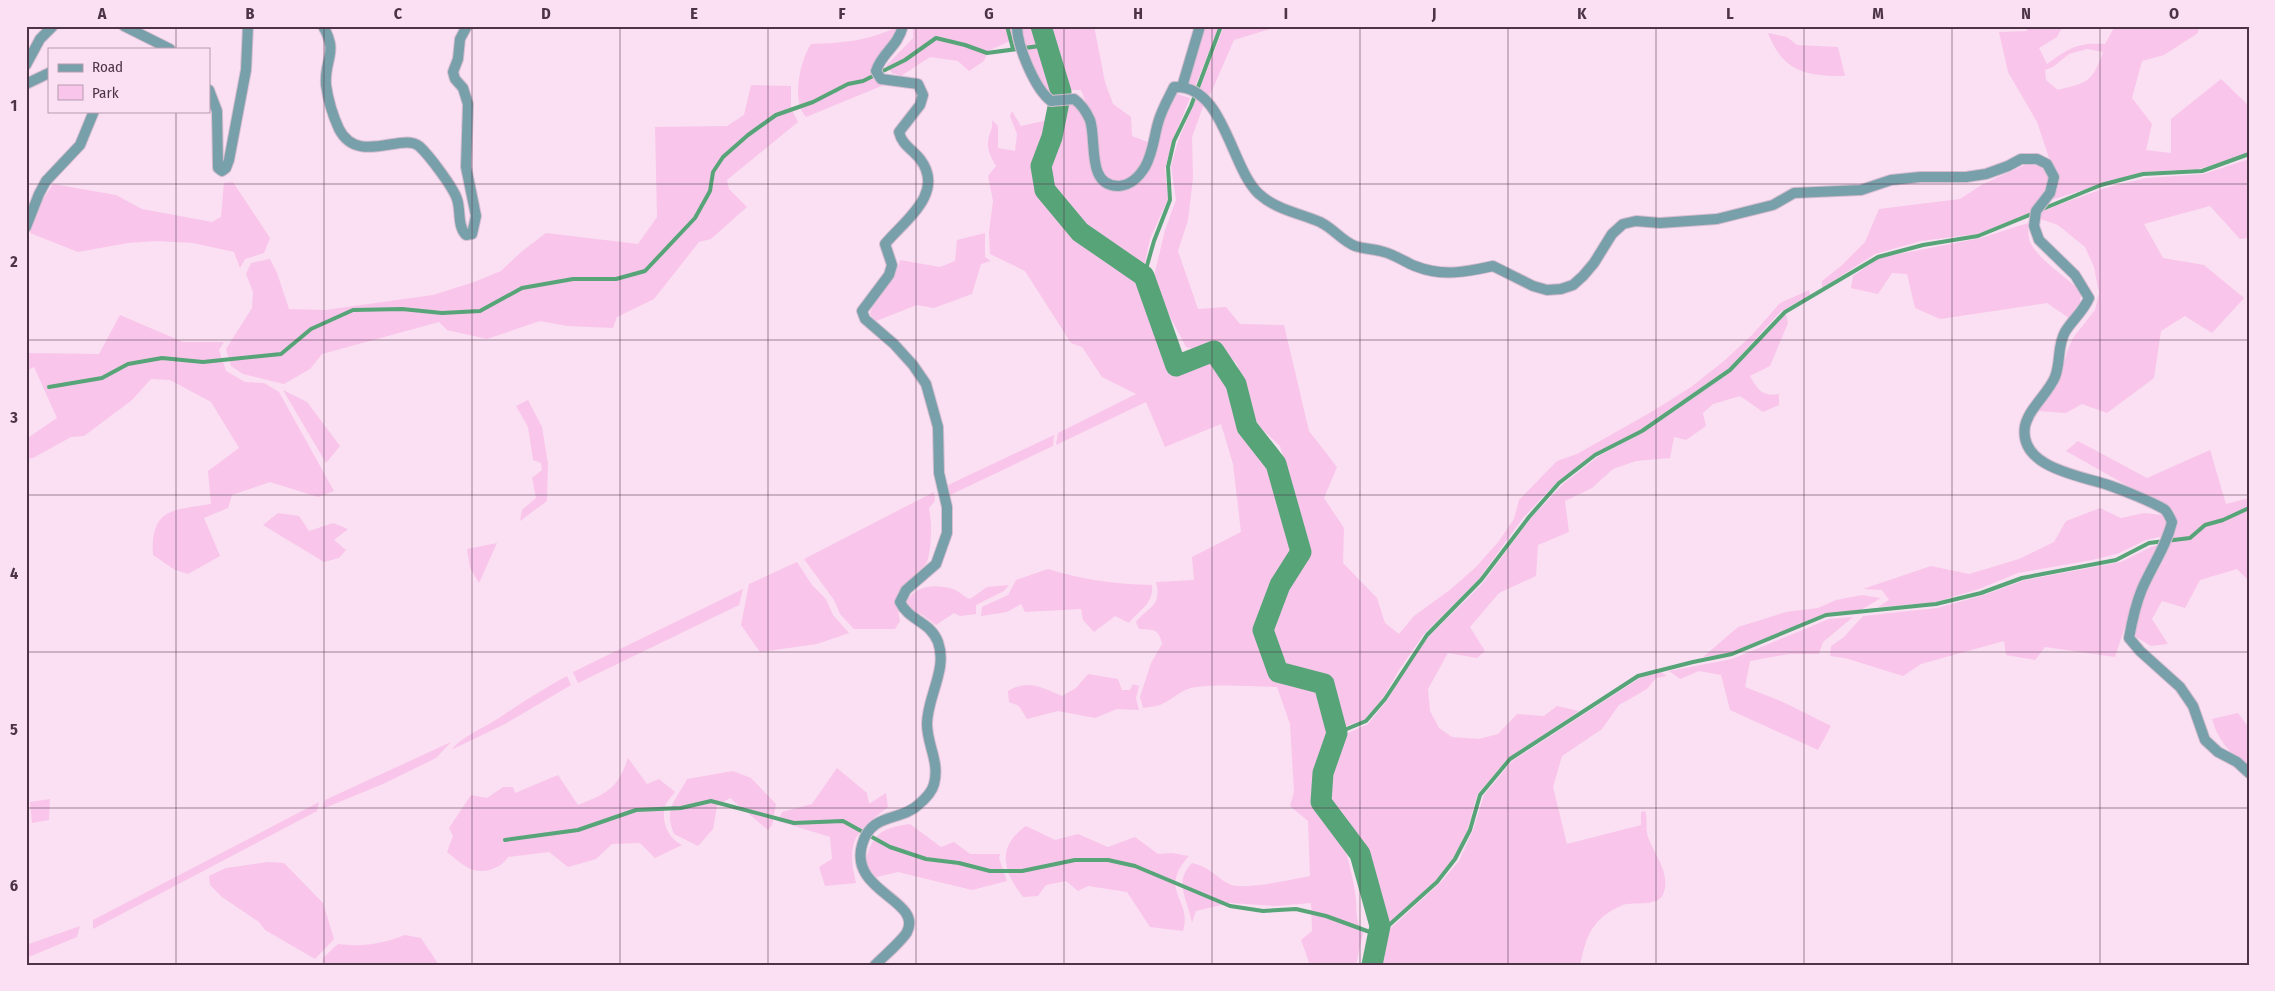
<svg xmlns="http://www.w3.org/2000/svg" width="2275" height="991" font-family="'Fira Sans Condensed',sans-serif">
<rect width="100%" height="100%" fill="#fae0f2"/>
<g fill="#f9c5ea" fill-rule="evenodd">
<polygon points="913,26 1012,26 1012,40 988,51 984,61 969,71 958,61 930,57 901,76 892,73 886,66 913,38"/>
<path d="M1020,26H1038L1057,88L1054,93C1050,92 1046,90 1043,87C1033,76 1020,41 1020,26Z"/>
<path d="M1045,26H1094L1105,82L1113,104L1131,117L1132,136L1150,143C1142,166 1141,175 1117,184L1101,175L1089,110L1081,90H1065Z"/>
<polygon points="1206,26 1219,26 1195,87 1187,83"/>
<polygon points="1224,26 1271,26 1270,29 1234,40 1210,95 1200,88"/>
<path d="M2027,26H2063L2057,37L2039,48L2047,64C2069,48 2077,42 2105,44L2115,26H2199L2198,33L2164,55L2142,61L2132,98L2152,124L2146,150L2171,153V119L2221,79L2249,106V153L2199,169L2141,172L2051,200L2057,187L2058,175L2050,161L2037,122L2008,72L1999,32L2027,31ZM2087,49L2103,52C2092,83 2088,82 2058,90L2046,80L2045,70L2053,67L2069,54Z"/>
<path d="M897,27L896,36L871,68C872,78 875,82 884,85L806,117C791,101 800,61 811,44C843,43 867,41 897,27Z"/>
<path d="M1768,33L1787,37L1797,45L1838,47L1845,76C1806,76 1783,72 1768,33Z"/>
<polygon points="751,85 791,86 791,108 798,122 727,180 729,189 747,207 711,239 699,242 654,299 617,317 613,328 567,326 540,321 487,339 447,330 439,322 322,354 310,369 284,384 243,374 231,366 226,349 252,308 253,292 246,274 251,263 270,259 277,273 289,309 325,310 433,295 474,282 501,271 521,252 546,233 638,244 657,217 655,127 727,126 744,115"/>
<path d="M1177,94L1190,98L1172,142L1165,169L1168,199L1150,239L1143,272C1113,251 1041,208 1044,166C1045,157 1052,147 1055,137C1058,126 1060,115 1063,104H1075C1078,107 1082,110 1083,113C1093,130 1085,183 1107,188C1114,190 1124,187 1131,187Z"/>
<polygon points="1196,99 1204,104 1192,137 1193,178 1188,220 1178,251 1198,309 1226,307 1240,324 1284,325 1309,431 1337,467 1324,498 1344,528 1343,563 1377,598 1385,623 1399,634 1414,616 1451,589 1476,567 1499,541 1514,519 1519,500 1557,461 1577,454 1653,411 1691,387 1724,361 1752,335 1780,303 1809,290 1810,295 1780,312 1729,368 1640,430 1593,456 1557,482 1523,518 1478,580 1424,634 1399,670 1383,698 1364,720 1340,728 1329,681 1289,667 1274,642 1270,628 1301,565 1306,550 1302,523 1280,446 1263,430 1252,416 1237,364 1226,353 1214,346 1195,349 1186,347 1155,288 1155,272 1165,230 1176,200 1171,166 1178,141"/>
<path d="M1056,105L1037,166L1042,191L1077,234L1142,278L1175,375L1210,358L1215,369L1233,387L1243,432L1272,468L1287,518L1292,550L1271,588L1260,614L1257,640L1267,666L1277,677L1315,692C1319,702 1331,726 1330,736C1327,753 1312,768 1313,787C1314,815 1335,823 1343,843C1349,860 1354,882 1356,900C1357,914 1355,920 1363,933L1356,965H1310L1301,940L1312,931L1311,903L1276,906L1230,903L1196,911L1192,923C1188,900 1173,882 1192,863C1212,868 1214,876 1229,884C1242,891 1294,879 1310,876L1308,821L1290,806L1294,792L1290,724L1277,687C1250,686 1222,684 1196,687C1183,688 1173,699 1162,704C1156,707 1148,707 1143,708L1140,697L1151,663L1162,644C1159,628 1153,630 1139,629L1136,622C1149,606 1162,607 1156,582L1194,580L1192,557L1241,532L1233,464L1221,424L1165,447L1146,402L1056,445L1058,433L1136,394L1102,377L1082,347L1071,343L1025,271L990,254L989,232L993,201L988,176L996,166C990,156 986,148 989,136C991,130 993,127 992,120L998,126V148L1015,151L1017,134L1010,116L1012,111L1021,126L1044,121L1051,106Z"/>
<polygon points="2249,159 2249,238 2240,239 2210,206 2144,224 2163,258 2204,265 2244,298 2212,333 2185,316 2161,331 2154,378 2107,413 2082,404 2066,413 2038,411 2058,385 2067,352 2073,338 2095,310 2099,293 2094,267 2085,247 2058,225 2040,219 2042,211 2105,188 2146,178 2204,174"/>
<polygon points="2027,164 2039,165 2046,172 2050,181 2047,193 2031,213 1977,234 1921,241 1875,254 1822,288 1822,281 1841,266 1865,242 1879,209 1960,199 1983,184"/>
<polygon points="233,182 270,238 264,253 245,259 240,268 234,252 193,243 156,241 128,243 78,252 30,233 40,204 53,184 116,195 142,209 212,222 221,217 224,183"/>
<path d="M2028,223C2028,228 2028,234 2029,239C2035,258 2067,277 2081,292L2080,303L2069,318L2047,303L1940,319L1915,308L1907,274L1892,273L1878,294L1851,288L1853,276L1879,258L1981,238Z"/>
<path d="M985,233V257L991,261L981,264L972,294L934,308L917,305L876,321L870,314C875,293 894,285 900,260L940,267L955,261L957,240Z"/>
<path d="M1786,314L1788,323L1770,366L1750,376C1757,389 1762,397 1779,394V405L1763,412L1740,396L1713,404L1703,413L1706,426L1686,440L1674,437L1670,458L1636,461L1613,469L1592,488L1565,501L1569,532L1538,545L1536,576L1499,593L1470,627L1485,651L1477,658L1448,653L1428,689L1430,711L1439,728L1452,737L1479,739L1498,734L1517,714L1544,716L1557,706L1579,711L1507,759L1477,795L1467,831L1453,859L1435,881L1380,931L1382,923L1362,853L1327,800L1326,780L1342,736L1368,724L1388,699L1405,669L1429,636L1482,584L1531,518L1563,484L1599,456L1644,432L1732,371Z"/>
<path d="M120,315L183,342H224L219,350L226,371L245,382L264,383L279,392L334,491L318,497L270,482L232,495L228,508L204,518L220,556L188,574L175,570L153,555C150,507 175,510 211,504L208,471L239,448L211,402L170,380L151,379L132,400L84,436L71,437L33,458L26,459V439L57,418L34,367L26,371V353L99,354Z"/>
<polygon points="283,390 307,402 340,446 326,463"/>
<polygon points="528,400 542,427 548,464 547,501 520,521 522,510 536,498 532,478 542,470 541,463 533,460 528,427 516,406"/>
<polygon points="1054,435 1053,446 950,495 948,485"/>
<path d="M2078,441L2147,478L2210,450L2226,504L2249,498V581L2237,569L2200,580L2185,608L2162,601L2152,619L2168,644L2151,646L2136,637C2136,629 2136,620 2138,613C2148,578 2180,549 2174,511L2161,501L2128,486L2066,451Z"/>
<path d="M934,492L935,501L929,508C932,523 932,547 927,562C925,566 920,570 916,573C902,588 895,601 900,621L895,629H854L840,614L834,600L804,559Z"/>
<polygon points="2100,508 2121,518 2144,513 2162,515 2166,522 2164,536 2146,540 2117,554 2092,560 2018,573 1979,589 1932,603 1878,607 1889,600 1882,590 1863,589 1931,566 1969,574 2019,559 2054,542 2066,521"/>
<polygon points="278,513 299,516 309,531 333,523 348,529 334,540 346,550 339,558 324,562 263,525"/>
<polygon points="497,543 479,583 470,568 467,549"/>
<polygon points="2162,544 2138,587 2115,657 2045,647 2035,660 2006,655 2004,641 1921,664 1903,676 1845,658 1830,656 1831,646 1844,637 1863,616 1937,608 1984,595 2025,580 2121,562 2151,547"/>
<polygon points="797,562 812,585 826,599 833,615 849,633 817,644 760,652 741,625 749,584"/>
<path d="M1048,569C1083,580 1115,584 1152,585C1154,604 1139,610 1129,623L1115,616L1094,632L1083,620L1081,609L1025,612L1021,604L1007,612L981,616L982,607L1008,595L1016,580Z"/>
<path d="M1009,585L1004,591L976,605V614L960,616L954,613L936,625L923,615L910,610L907,601C916,585 936,584 953,589C959,591 964,597 970,599L987,587Z"/>
<polygon points="743,589 739,605 578,683 573,672"/>
<polygon points="1862,595 1881,598 1861,610 1824,614 1730,654 1703,657 1738,627 1786,612 1818,608 1836,600"/>
<polygon points="1853,617 1823,642 1819,654 1789,654 1750,661 1745,687 1783,702 1831,726 1818,750 1730,710 1721,675 1699,671 1680,679 1669,671 1732,659 1829,619"/>
<path d="M1661,672L1667,676L1656,678L1647,689L1619,705L1602,729L1562,756L1553,787L1567,844L1641,825V812L1645,811C1648,819 1645,828 1648,837C1654,854 1670,872 1664,892C1660,908 1634,901 1623,905C1613,909 1601,916 1595,925C1586,936 1583,952 1580,965H1377L1382,936L1441,882L1459,861L1473,830L1484,795L1512,761L1640,678Z"/>
<path d="M1088,674L1118,679L1122,690H1130L1133,684L1139,686L1136,698L1139,710L1117,709L1095,718L1058,711L1027,719L1019,706L1009,702L1008,691C1029,679 1041,687 1062,696L1076,688Z"/>
<path d="M567,676L571,685L505,724L451,750C464,735 482,729 499,718C521,703 543,689 567,676Z"/>
<path d="M2238,713L2249,728V769C2231,754 2218,741 2212,719Z"/>
<polygon points="451,742 436,758 383,784 322,809 325,800"/>
<path d="M628,758L647,784L659,779L675,792C672,796 667,801 665,806C661,822 668,838 682,845L655,858L640,843L612,844L596,859L568,867L549,852L508,857C503,864 500,866 492,869C473,876 462,864 447,852L453,836L449,828L471,795L487,798L503,787H513L515,793L558,775L578,805C607,793 617,790 628,758Z"/>
<path d="M837,768L867,793L869,804L886,793L888,807C855,832 846,840 856,883L825,886L819,867L832,859L830,837L778,821L782,812L812,804Z"/>
<path d="M733,771L751,778L776,804L772,825L768,830L730,798L717,806L713,829L698,846L674,834C663,808 676,801 687,779Z"/>
<polygon points="50,799 49,820 32,823 30,802"/>
<polygon points="319,802 317,811 93,929 93,920"/>
<path d="M910,824L941,847L954,842L970,854H1000L999,858L1007,881L972,890L898,872L873,878L865,865C871,834 881,828 910,824Z"/>
<path d="M1026,826L1055,840L1078,834L1108,847L1135,837L1158,854L1172,853L1189,856C1157,891 1193,900 1183,931L1150,927L1127,892L1088,886L1078,891L1066,881L1046,885L1038,896L1023,897C1003,871 996,847 1026,826Z"/>
<polygon points="268,862 284,863 323,903 334,939 315,959 265,930 259,922 222,897 210,885 209,876 226,868"/>
<polygon points="80,926 77,937 26,958 26,945"/>
<path d="M405,935L421,938L439,965H322L323,958L338,944C363,947 382,944 405,935Z"/>
</g>
<g fill="none" stroke-linecap="round" stroke-linejoin="round">
<g stroke="#56a478" stroke-width="4">
<polyline points="1007,26 1013,49"/>
<polyline points="2040,210 2101,185 2143,174 2202,171 2249,154"/>
<polyline points="1144,276 1154,241 1170,200 1168,167 1174,141 1191,106 1221,26"/>
<polyline points="49,387 102,378 128,364 162,358 203,362 281,354 311,329 353,310 402,309 442,313 480,311 522,288 573,279 616,279 645,271 695,218 710,191 713,172 723,157 748,135 776,115 813,102 848,84 863,81 905,60 936,38 965,45 987,53 1047,45"/>
<polyline points="1337,733 1366,721 1385,699 1427,635 1481,580 1529,517 1559,483 1595,455 1642,431 1730,370 1785,312 1878,257 1923,245 1978,236 2034,213"/>
<polyline points="505,840 578,830 636,810 681,808 711,801 794,823 843,821 890,847 926,859 959,863 990,871 1022,871 1075,860 1108,860 1135,866 1230,906 1263,911 1296,909 1326,916 1378,935 1437,882 1455,859 1470,830 1480,795 1510,759 1638,676 1693,662 1732,654 1826,615 1936,604 1981,593 2022,578 2116,560 2149,543 2190,538 2205,525 2223,520 2249,508"/>
</g>
<polyline stroke="#56a478" stroke-width="21" points="1041,26 1061,92 1052,137 1041,166 1045,190 1080,232 1144,276 1176,366 1214,351 1236,384 1247,427 1276,464 1301,552 1280,585 1263,630 1278,672 1324,684 1337,733 1323,773 1321,802 1360,854 1380,926 1372,965"/>
<g stroke="#d7bdd0" stroke-width="12">
<g id="minor">
<polyline points="124,26 170,49"/>
<path d="M323,26C339,54 324,58 326,85C328,99 333,116 339,129C358,166 402,132 419,146C429,155 453,187 457,199C461,210 457,226 466,235L472,234L476,216L466,167L468,104L463,88L455,79L453,72L458,59L460,39L467,26"/>
<path d="M1017,26C1017,46 1035,89 1051,101L1074,99C1081,104 1086,111 1090,120C1097,140 1086,187 1119,186C1131,185 1139,177 1145,167C1153,153 1154,137 1158,123C1161,111 1168,99 1174,87C1224,84 1230,167 1259,194C1277,210 1299,213 1320,222C1333,228 1342,241 1355,246C1364,249 1375,249 1384,252C1395,255 1405,262 1415,266C1442,277 1466,272 1493,266L1533,286L1547,290L1561,289L1573,285L1583,276L1594,263L1612,234L1623,224L1636,221L1660,223L1717,219L1773,205L1794,193L1861,190L1891,180L1920,177H1966L1986,174L2008,166L2021,159H2037L2047,164L2054,177L2050,193L2036,211L2034,226L2039,240L2075,275L2089,298C2083,312 2072,320 2065,332C2057,346 2061,362 2055,377C2048,394 2029,408 2025,426C2018,469 2084,476 2111,486C2125,491 2152,502 2164,509C2168,512 2170,518 2172,522C2166,547 2152,566 2142,589C2135,606 2132,621 2129,638L2140,651L2180,687L2193,706L2205,740L2218,752L2237,762L2249,773"/>
<polyline points="26,65 40,39 53,26"/>
<polyline points="26,84 49,73"/>
<polyline points="1182,87 1200,26"/>
<polyline points="209,90 217,111 218,168 222,171 226,168 229,160 246,70 248,26"/>
<polyline points="26,227 39,194 46,181 80,145 94,111"/>
<path d="M875,965C883,957 902,941 907,932C923,900 849,892 862,845C871,812 900,822 918,805C924,800 932,792 934,784C940,762 927,745 927,724C927,697 948,669 938,642C930,621 909,621 900,602L906,590L936,564L947,533V507L939,473L938,427L926,384L913,365L894,344L865,319L862,311L889,275L892,265L885,244C904,221 946,193 920,159C912,149 902,145 899,132L920,105L923,95L918,84L881,79L876,71C882,52 897,48 903,26"/>
</g>
</g>
<use href="#minor" stroke="#78a0ab" stroke-width="10"/>
</g>
<path fill="none" stroke="#4d3346" stroke-width="1" stroke-opacity="0.55" d="M176,26V49M324,26V965M472,26V965M620,26V965M768,26V965M916,26V965M1064,26V965M1212,26V965M1360,26V965M1508,26V965M1656,26V965M1804,26V965M1952,26V965M2100,26V965M176,111V965M26,184H2249M26,340H2249M26,495H2249M26,652H2249M26,808H2249"/>
<rect width="2275" height="991" fill="none" stroke="#fae0f2" stroke-width="55"/>
<rect x="48" y="48" width="162" height="65" fill="#fae0f2" stroke="#b59bad"/>
<rect x="58" y="64" width="25" height="8" fill="#78a0ab" stroke="#b59bad"/>
<text x="92" y="72" font-size="15" fill="#4d3346">Road</text>
<rect x="58" y="85" width="25" height="15" fill="#f9c5ea" stroke="#b59bad"/>
<text x="92" y="98" font-size="15" fill="#4d3346">Park</text>
<rect x="28" y="28" width="2220" height="936" fill="none" stroke="#4d3346" stroke-width="2"/>
<g font-size="16" text-anchor="middle" font-weight="bold" fill="#4d3346">
<text x="102" y="19">A</text>
<text x="250" y="19">B</text>
<text x="398" y="19">C</text>
<text x="546" y="19">D</text>
<text x="694" y="19">E</text>
<text x="842" y="19">F</text>
<text x="989" y="19">G</text>
<text x="1138" y="19">H</text>
<text x="1286" y="19">I</text>
<text x="1434" y="19">J</text>
<text x="1582" y="19">K</text>
<text x="1730" y="19">L</text>
<text x="1878" y="19">M</text>
<text x="2026" y="19">N</text>
<text x="2174" y="19">O</text>
<text x="14" y="111">1</text>
<text x="14" y="267">2</text>
<text x="14" y="423">3</text>
<text x="14" y="579">4</text>
<text x="14" y="735">5</text>
<text x="14" y="891">6</text>
</g>
</svg>
